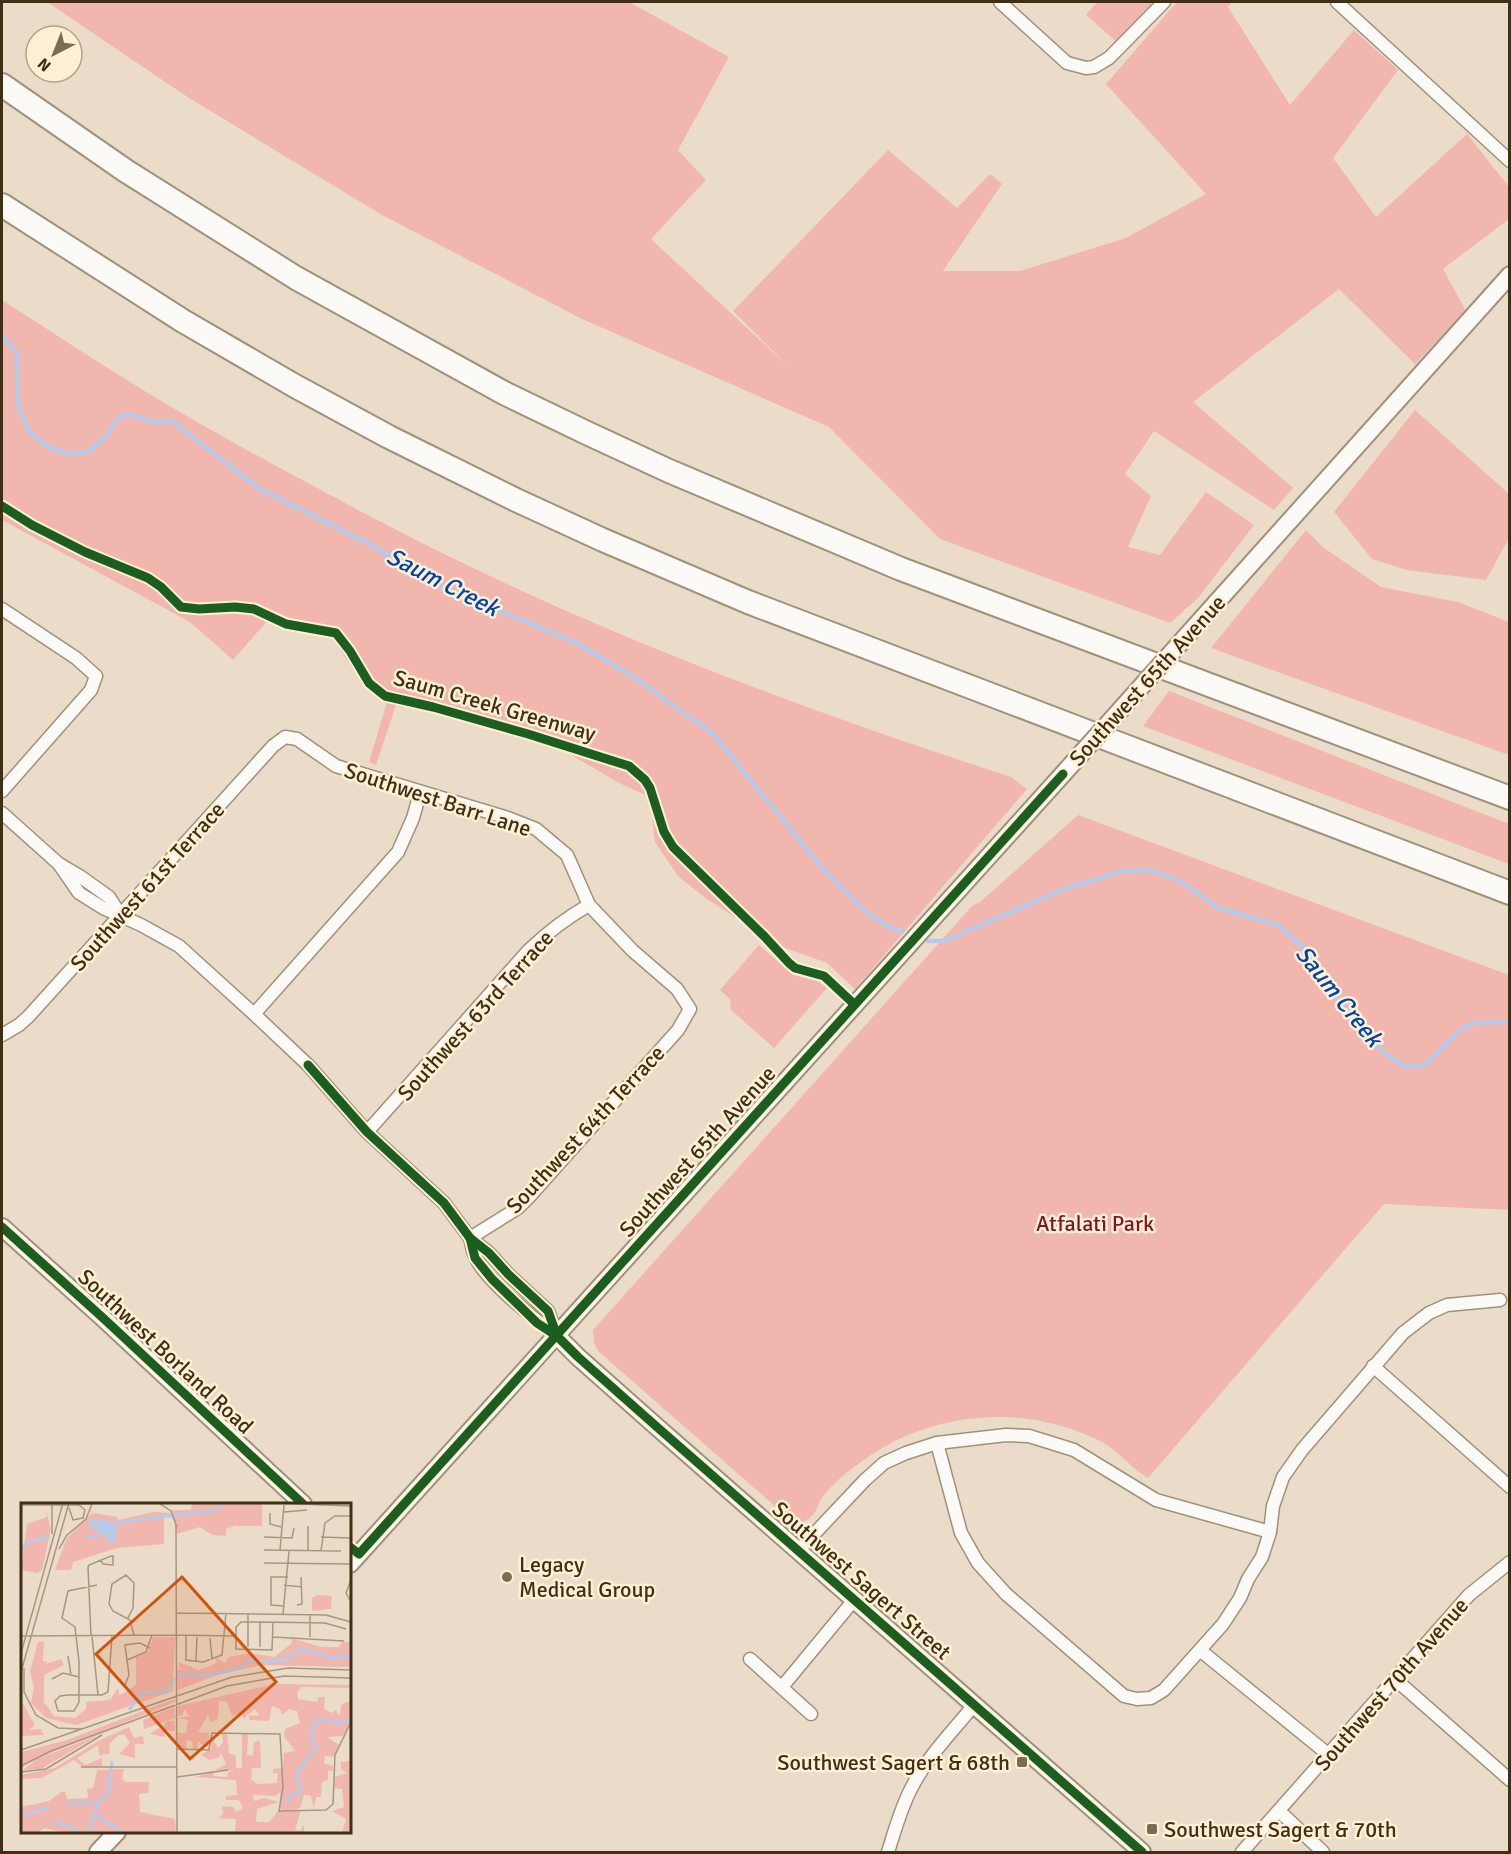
<svg xmlns="http://www.w3.org/2000/svg" width="1511" height="1854" font-family="Signika,sans-serif">
<rect width="100%" height="100%" fill="#eadcc8"/>
<g fill="#f1b7ae">
<polygon points="47,2 629,2 729,57 678,150 706,180 651,239 789,367 733,311 888,150 957,208 990,174 1002,184 943,271 1020,271 1126,238 1206,194 1106,84 1177,2 1232,2 1228,7 1290,105 1354,30 1398,70 1333,158 1376,217 1467,134 1509,187 1509,219 1443,269 1466,311 1415,364 1339,289 1193,402 1293,488 1274,510 1154,431 1125,474 1151,496 1128,547 1160,555 1206,492 1254,525 1198,598 1170,623 940,539 829,427 582,319 382,215 189,98"/>
<polygon points="1097,2 1153,2 1117,42 1086,15"/>
<path d="M2,300C57,335 112,372 168,405C231,442 296,477 360,511C567,621 788,705 1011,777L1027,789L855,989L827,963L763,940L738,919L704,897L678,876L655,842L650,797L619,783L568,753L436,713L396,705L376,765L369,762L387,702C362,685 349,663 332,637L280,627L268,620L233,660L190,622L2,520Z"/>
<polygon points="1415,410 1509,494 1509,538 1486,580 1407,570 1372,559 1334,512"/>
<polygon points="1306,530 1324,548 1381,587 1458,602 1509,622 1509,755 1211,648"/>
<polygon points="1169,691 1509,824 1509,864 1143,726"/>
<path d="M1078,815L1509,975V1210L1384,1204L1148,1478C1128,1466 1120,1451 1098,1440C1025,1404 935,1411 868,1457C852,1468 835,1481 823,1496C817,1505 817,1515 805,1521C800,1524 798,1523 792,1521L598,1351L594,1343L593,1330L972,906L980,902Z"/>
<polygon points="759,945 793,975 817,981 827,988 774,1048 731,1010 730,999 720,990"/>
</g>
<g fill="none" stroke-linecap="round" stroke-linejoin="round">
<g stroke="#b8caea" stroke-width="4.5">
<polyline points="2,336 17,353 18,407 30,432 47,447 70,454 88,452 105,437 119,417 129,414 156,423 172,421 258,488 371,545 437,585 577,643 641,682 713,734 825,871 867,913 893,929 902,932"/>
<polyline points="928,941 944,941 1064,889 1119,872 1151,870 1180,881 1218,908 1278,925 1302,946 1354,1021 1384,1053 1404,1066 1424,1066 1459,1031 1473,1023 1510,1022"/>
</g>
<g stroke="#9f917a" stroke-width="15">
<g id="minor">
<polyline points="1000,2 1067,63 1086,68 1094,67 1109,58 1164,2"/>
<polyline points="1337,2 1510,161"/>
<polyline points="2,609 76,658 96,676 91,690 2,791"/>
<polyline points="2,813 59,864 81,877 109,897 121,916"/>
<polyline points="59,864 79,893 103,908 141,925 179,946 254,1014 308,1065 367,1132 444,1203 470,1238 489,1253 508,1274 548,1311 557,1336"/>
<polyline points="254,1014 398,852 413,818 420,793"/>
<polyline points="2,1035 19,1025 28,1017 273,746 285,737 297,739 336,766 508,818 536,829 567,855 589,905 633,951 677,989 690,1009 678,1030 529,1197 518,1208 470,1238"/>
<path d="M367,1132L529,950C548,932 566,918 589,905"/>
<path d="M470,1238C472,1244 472,1251 475,1256C483,1278 537,1322 557,1335"/>
<polyline points="1373,1366 1510,1487"/>
<polyline points="937,1443 961,1533 978,1563 1006,1594 1124,1696 1137,1699 1151,1698 1164,1690 1223,1624 1240,1598 1248,1579 1262,1557 1270,1532 1273,1506 1283,1477 1302,1450 1403,1333 1429,1313 1447,1305 1500,1300"/>
<polyline points="798,1551 865,1480 884,1463 906,1453 937,1443 1006,1435 1029,1436 1074,1450 1156,1500 1270,1532"/>
<polyline points="1201,1651 1329,1755"/>
<polyline points="750,1659 811,1714"/>
<polyline points="1395,1679 1510,1780"/>
<polyline points="782,1687 854,1600"/>
<polyline points="1279,1811 1323,1852"/>
<path d="M888,1852C895,1830 901,1807 912,1787C927,1757 953,1731 974,1705"/>
<polyline points="1242,1852 1469,1595 1510,1562"/>
</g>
</g>
<g stroke="#9f917a" stroke-width="20">
<g id="secondary">
<polyline points="1216,603 1510,275"/>
<polyline points="2,1227 102,1317 303,1504"/>
<polyline points="557,1336 578,1357 657,1427 1142,1852"/>
<polyline points="350,1564 1063,774"/>
<polyline points="98,1852 117,1832"/>
</g>
</g>
<g stroke="#9f917a" stroke-width="26">
<g id="motorway">
<polyline points="2,85 126,171 296,278 506,394 589,434 669,471 901,569 1510,798"/>
<polyline points="2,205 183,321 295,386 389,437 516,500 603,540 748,602 1510,893"/>
</g>
</g>
<use href="#minor" stroke="#fcfaf7" stroke-width="12"/>
<use href="#secondary" stroke="#fcfaf7" stroke-width="16"/>
<use href="#motorway" stroke="#fcfaf7" stroke-width="22"/>
<g stroke="#9f917a" stroke-width="20" stroke-linecap="butt">
<polyline id="secondary-bridge" points="1063,774 1216,603"/>
</g>
<use href="#secondary-bridge" stroke="#fcfaf7" stroke-width="16"/>
<g stroke="#ffefd5" stroke-width="13">
<g id="cycleway">
<polyline points="2,506 32,525 85,552 148,578 161,587 181,607 199,609 235,607 254,609 286,624 336,633 350,651 369,683 385,696 433,707 528,734 629,766 645,780 650,788 664,832 673,847 765,937 789,963 795,968 824,976 854,1004"/>
<polyline points="308,1065 367,1132 444,1203 470,1238 489,1253 508,1274 548,1311 557,1336"/>
<polyline points="2,1227 102,1317 303,1504"/>
<polyline points="470,1238 475,1258 492,1279 537,1323 557,1336 578,1357 657,1427 1142,1852"/>
<polyline points="350,1547 359,1554 1063,774"/>
</g>
</g>
<use href="#cycleway" stroke="#1b5e20" stroke-width="9"/>
</g>
<g fill="#7b6c52" stroke="#ffefd5" stroke-width="2">
<circle cx="507" cy="1577" r="6"/>
<rect x="1016" y="1756" width="12" height="12" rx="3"/>
<rect x="1146" y="1823" width="12" height="12" rx="3"/>
</g>
<g text-anchor="middle" stroke-width="5" stroke-linejoin="round" paint-order="stroke">
<g font-size="22" fill="#3f2f13" stroke="#ffefd5">
<text transform="translate(1147 680) rotate(-48)" y="8">Southwest 65th Avenue</text>
<text transform="translate(495 705) rotate(16)" y="8">Saum Creek Greenway</text>
<text transform="translate(438 799) rotate(18)" y="8">Southwest Barr Lane</text>
<text transform="translate(147 886) rotate(-48)" y="8">Southwest 61st Terrace</text>
<text transform="translate(475 1015) rotate(-48)" y="8">Southwest 63rd Terrace</text>
<text transform="translate(585 1129) rotate(-47)" y="8">Southwest 64th Terrace</text>
<text transform="translate(697 1151) rotate(-48)" y="8">Southwest 65th Avenue</text>
<text transform="translate(166 1351) rotate(43)" y="8">Southwest Borland Road</text>
<text transform="translate(862 1580) rotate(41)" y="8">Southwest Sagert Street</text>
<text transform="translate(1391 1684) rotate(-49)" y="8">Southwest 70th Avenue</text>
</g>
<g font-size="22" fill="#7c1623" stroke="#ffefd5">
<text x="1095" y="1231">Atfalati Park</text>
</g>
<g font-size="22" fill="#3f2f13" stroke="#ffefd5" text-anchor="start">
<text x="519" y="1572">Legacy<tspan x="519" dy="25">Medical Group</tspan></text>
<text x="1010" y="1770" text-anchor="end">Southwest Sagert &amp; 68th</text>
<text x="1164" y="1837">Southwest Sagert &amp; 70th</text>
</g>
<g font-size="24" font-style="italic" fill="#0044a7" stroke="#ffefd5">
<text transform="translate(443 582) rotate(27)" y="8">Saum Creek</text>
<text transform="translate(1339 996) rotate(51)" y="8">Saum Creek</text>
</g>
</g>
<g transform="translate(21 1503)">
<rect width="330" height="330" fill="#eadcc8"/>
<path d="M171,0L241,1V23H213L205,26V33L191,32L179,24L156,31L151,7H170ZM25,7L30,27L21,67L16,70L0,67L6,21L26,14ZM132,9L149,10L151,14H143V41L96,45L52,59L50,67H34L46,35L71,10L96,14L97,17ZM297,92L311,93L310,106L291,108V95ZM132,134H154L152,188L55,222L25,215L10,200L13,184L9,168L17,139L23,138L22,158L27,159L22,162L40,156L43,162L23,172V199L33,213L54,215L65,206V199L88,197L85,192L89,197L97,185L98,192L107,188L106,184L108,187L115,181V154L127,149ZM270,135L300,144H318L321,139H330V164L241,162L196,172L157,187L156,167L163,165H158V159L178,167L196,160L195,155L204,160L208,154L229,150L253,154L271,140ZM254,181L330,182V185L280,184L276,190L277,196L296,199L298,194H304L303,206L311,210L315,207L318,213L321,201L330,198V217L323,233L306,234L318,242L313,254L304,253L303,260L312,263V268H307V277L301,279L300,294H295L293,306L290,293L283,292L279,305L264,309L258,305L263,250L274,248L263,233L264,226L279,220L276,208L268,206L261,212L259,206L251,203L248,218L228,217V213L238,212L234,206L222,216L221,210L211,213L206,199L198,198L197,216L189,219L187,212L177,229L188,230V245L177,239V246H172L171,238L166,237L165,246L158,245L156,230H165L167,217L157,215L168,213L163,206L162,212L157,213V203ZM153,196L154,199L0,262V249L46,237ZM0,197L14,222L8,227L20,226L23,232L0,233ZM153,204L154,215L123,226L122,217ZM146,218H153L154,228H143L144,234L129,231L137,225L142,226ZM108,224L113,235L122,233L123,241H114V255L98,251L109,240L103,231L98,232L89,240L88,251L78,252L77,242L56,255L64,262L81,255V264H62L53,257L21,275L0,276V272L34,265L79,237ZM206,230L208,250L215,253V265H221V231H227L226,252L232,253L233,239L239,238L240,265H231L230,276L236,281L256,280L257,270H252V266L261,265V288L254,293L232,292L233,298L243,295L258,299L236,306L235,319H248L257,308L280,307L274,327L279,328L283,322V330H205L214,328L215,316L197,315L202,311L201,303L212,304L215,309L222,305L218,297H205V293L216,292L215,277L175,274L192,268V273L207,274V269L214,268L194,267L205,261L199,248V254L189,257L180,252L190,246V233L197,245L202,240L201,231ZM78,232L20,266L2,267L16,256ZM330,258V330H321L325,316L311,308L323,304L321,286L313,285L314,274L326,270L320,266V259ZM103,266L101,275L104,279H128L127,290L118,291L119,309L154,316L155,330H45L23,325L17,330H0V304L28,298L40,289L44,288L46,296L67,295L66,286L72,285L76,267Z" fill="#f1b7ae"/>
<path d="M71,16L94,19L96,29L93,41L86,39V31L68,36L64,33L77,31V26H68L72,24L67,23L73,22L66,20Z" fill="#b8caea"/>
<path fill="none" stroke="#b8caea" stroke-width="3" d="M92,20L195,7L200,0M0,47L6,39L29,33M157,172H190L224,164L229,156L238,160L265,156L281,146L312,155L330,152M108,207L121,190L146,188L153,175M46,300H77M265,300L268,293L279,289L276,270L295,245L290,234L293,221L300,216L318,220L330,216M0,312L27,305M76,313L103,330M31,321L42,320L61,330M66,330L78,299L87,289L91,258"/>
<path fill="none" stroke="#a69780" stroke-width="1.5" d="M138,0L150,8L156,24M254,0L330,3M31,1V31M55,1L95,0M0,2H58L64,7L62,15L52,17L48,5M263,9L286,7M249,10V21L260,24M155,22L156,330M287,23V47M243,34L271,35L273,25M300,34L330,35M38,46L46,32L65,16L71,1M243,47L320,48M259,47L263,2M300,48L304,20L314,13H330M243,60L330,61M330,77L325,90L330,99M76,82L47,88L41,115L54,124L58,159V199L53,208H37L34,198L39,193L47,192H81L87,189L91,133M263,82L281,84M276,102L281,101L280,74M262,103L250,102V74H267M156,110L305,112L330,119M262,111L268,48M107,115L112,105L113,80L105,72L91,81L88,101L92,108L109,117L113,132M252,119L251,147L215,146V124L220,119H239L304,120L325,126M155,132L214,133M0,133L155,132M70,133L67,64L68,62L90,53H92V62L82,61L80,57M71,133L77,192M165,133V157L182,159L201,152L205,110M252,134L323,138M289,134V112M189,135L191,156M227,144V111M239,144V119M0,150L42,0M47,153L50,172M106,157L125,149L131,132M175,158L176,134M3,165V189L15,212L37,225L60,226M0,169L48,0M31,176L42,170L58,174M104,182L108,172L104,142L119,140L129,145M156,246L188,247L191,230L259,231L262,284L258,308L305,307L312,301L314,252L330,219M0,247L211,174L267,165L330,167M0,263L30,248L206,183L263,173L330,175M60,264H156M0,269L25,266L81,232M156,274L207,267"/>
<path fill="#cf530d" fill-opacity="0.15" stroke="#cf530d" stroke-width="3" d="M161,74L255,179L169,256L75,151Z"/>
<rect width="330" height="330" fill="none" stroke="#3f2f13" stroke-width="3"/>
</g>
<rect width="1511" height="1854" fill="none" stroke="#3f2f13" stroke-width="6"/>
<g transform="translate(54 54) rotate(222)"><circle r="28" fill="#ffefd5" stroke="#b2a287" stroke-width="1.5"/>
<path d="M0-4.5L10 22L0 15L-10 22Z" fill="#7b6c52"/>
<text y="-9" font-size="16" font-weight="bold" text-anchor="middle" fill="#3f2f13">N</text>
</g>
</svg>
